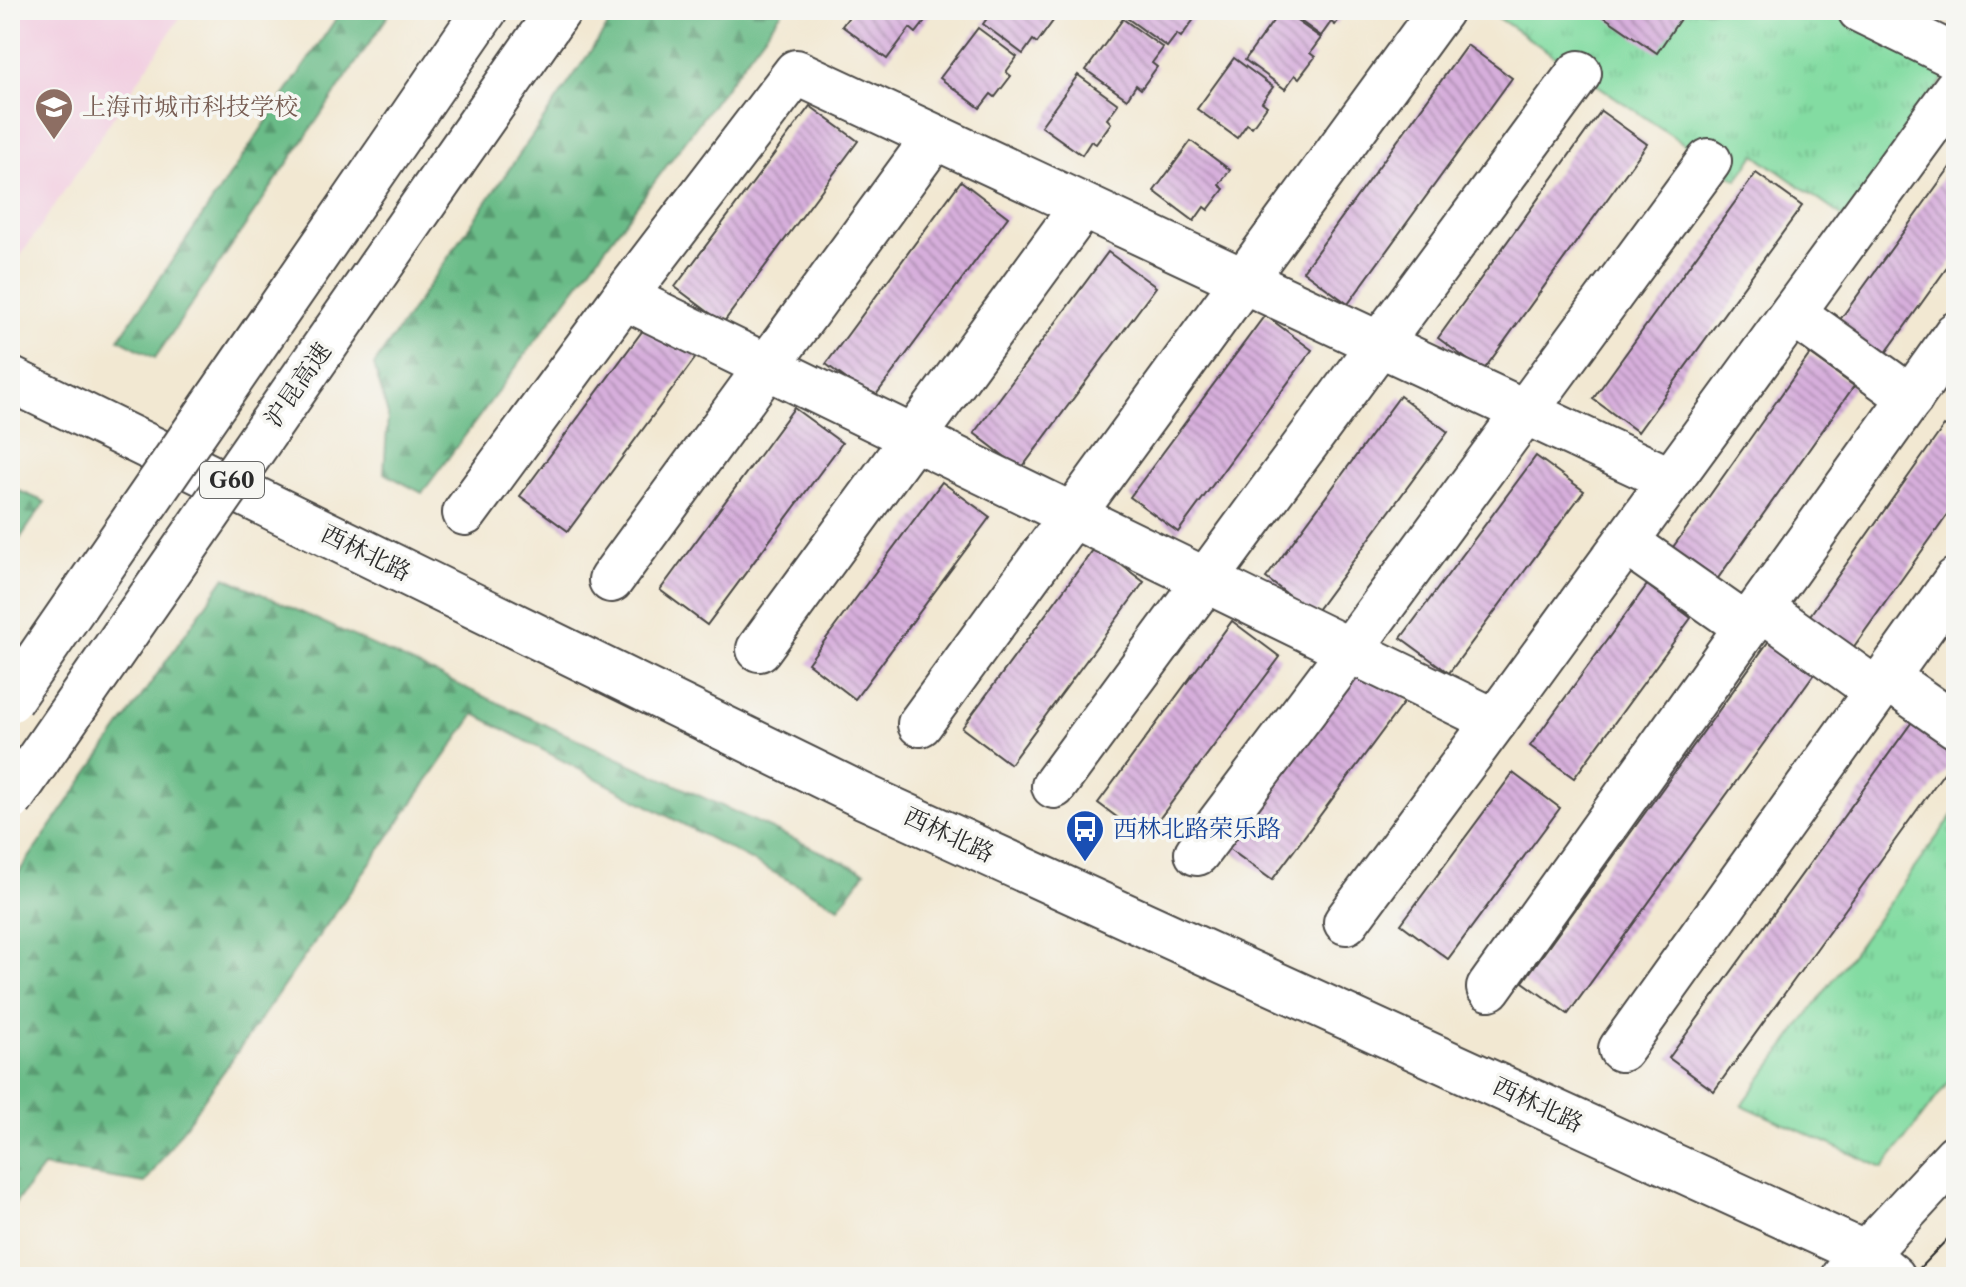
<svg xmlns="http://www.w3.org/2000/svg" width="1966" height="1287" font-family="'Libre Caslon Text','Noto Serif SC',serif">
<defs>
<pattern id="forest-firs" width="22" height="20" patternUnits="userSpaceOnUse" patternTransform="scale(2)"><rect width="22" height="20" fill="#6abc88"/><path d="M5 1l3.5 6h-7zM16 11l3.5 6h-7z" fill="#57996f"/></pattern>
<pattern id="park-tufts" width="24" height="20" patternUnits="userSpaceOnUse" patternTransform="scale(2)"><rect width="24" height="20" fill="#83dca2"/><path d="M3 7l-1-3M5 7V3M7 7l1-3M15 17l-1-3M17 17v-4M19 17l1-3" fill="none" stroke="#71bd8c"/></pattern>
<pattern id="building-back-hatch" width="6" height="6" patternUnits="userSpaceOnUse" patternTransform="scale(2)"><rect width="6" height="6" fill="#d7afdc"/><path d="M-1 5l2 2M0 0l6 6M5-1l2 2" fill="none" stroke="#af8fb3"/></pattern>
</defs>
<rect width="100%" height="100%" fill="#f6f6f2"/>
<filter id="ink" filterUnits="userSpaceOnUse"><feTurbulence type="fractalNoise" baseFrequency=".0125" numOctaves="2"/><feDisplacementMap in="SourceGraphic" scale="16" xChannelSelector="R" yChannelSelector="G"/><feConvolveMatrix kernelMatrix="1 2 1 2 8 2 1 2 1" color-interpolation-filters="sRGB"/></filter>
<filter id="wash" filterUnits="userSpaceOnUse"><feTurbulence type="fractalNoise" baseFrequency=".006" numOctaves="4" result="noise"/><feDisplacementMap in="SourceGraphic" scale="32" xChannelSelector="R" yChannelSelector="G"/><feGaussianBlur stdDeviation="1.8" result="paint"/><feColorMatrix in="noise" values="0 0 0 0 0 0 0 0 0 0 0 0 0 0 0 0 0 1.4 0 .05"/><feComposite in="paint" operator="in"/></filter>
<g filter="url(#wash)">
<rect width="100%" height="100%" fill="#f2e8d2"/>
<polygon fill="#f2cfe1" points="10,10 185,10 10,272"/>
<g fill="url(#forest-firs)" stroke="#4a745a" stroke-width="2">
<polygon points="342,10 392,10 155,358 119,339"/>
<polygon points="619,10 783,10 422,493 384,473 388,415 374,365"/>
<polygon points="10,487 45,502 10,553"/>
<polygon points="225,577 865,872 839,907 475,714 145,1183 43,1167 10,1210 10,885"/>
</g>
<g fill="url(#park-tufts)" stroke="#578466" stroke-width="2">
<polygon points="1487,10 1860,10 1956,57 1856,226 1755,155 1737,180"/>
<polygon points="1956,811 1956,1072 1883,1168 1742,1105"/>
</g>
<g id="blocks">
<g fill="url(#building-back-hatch)">
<polygon points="854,10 934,10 916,33 910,28 887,59 842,26"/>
<polygon points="993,10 1054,10 1048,18 1053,21 1037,43 1033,40 1023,54 983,24"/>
<polygon points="1133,10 1194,10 1193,11 1197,15 1181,37 1177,34 1167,47 1127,18"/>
<polygon points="1281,10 1321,38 1310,53 1315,57 1299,78 1295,75 1285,89 1245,60"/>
<polygon points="1285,10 1346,10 1335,25 1331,22 1321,36"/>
<polygon points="1594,10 1686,10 1657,53"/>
<polygon points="1123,19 1163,48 1152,63 1157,67 1141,89 1136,85 1127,99 1086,70"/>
<polygon points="978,28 1017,57 1006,72 1011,76 995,97 991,94 980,108 940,78"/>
<polygon points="1467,45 1512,78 1348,304 1303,271"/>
<polygon points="1234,58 1273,87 1262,102 1267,106 1252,127 1247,124 1237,138 1197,109"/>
<polygon points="1078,75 1118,104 1107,119 1111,123 1096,144 1091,141 1082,155 1041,126"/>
<polygon points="810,106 858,141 723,323 675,287"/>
<polygon points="1601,111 1647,144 1483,371 1438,338"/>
<polygon points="1191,141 1230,170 1219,185 1224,189 1208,210 1204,207 1194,221 1154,191"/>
<polygon points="1956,159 1956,255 1880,361 1834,328"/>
<polygon points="1756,173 1802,206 1638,432 1593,399"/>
<polygon points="961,181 1008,217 873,399 826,364"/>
<polygon points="1108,252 1156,287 1021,469 974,433"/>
<polygon points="655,314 702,349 568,531 520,496"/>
<polygon points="1265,315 1312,350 1178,532 1130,497"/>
<polygon points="1810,354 1854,386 1711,588 1666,557"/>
<polygon points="1400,396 1448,432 1314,614 1266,578"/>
<polygon points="794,408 842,443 707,625 660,590"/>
<polygon points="1944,426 1956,434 1956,503 1845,659 1801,628"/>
<polygon points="1536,456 1584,491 1449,673 1401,638"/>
<polygon points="942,482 990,517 855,699 808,663"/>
<polygon points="1096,546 1144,582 1010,764 962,728"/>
<polygon points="1647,585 1691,618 1574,778 1530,746"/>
<polygon points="1232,621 1280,657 1145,838 1098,803"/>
<polygon points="1771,638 1816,671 1568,1014 1523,982"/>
<polygon points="1359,663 1407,698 1272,880 1224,845"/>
<polygon points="1917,715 1956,743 1956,756 1714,1091 1669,1058"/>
<polygon points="1513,773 1560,808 1448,959 1401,924"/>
</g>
</g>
</g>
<g filter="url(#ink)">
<use href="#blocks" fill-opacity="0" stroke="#494744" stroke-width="2"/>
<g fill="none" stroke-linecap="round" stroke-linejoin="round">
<g stroke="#494744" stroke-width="48">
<g id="minor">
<polyline points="1860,10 1956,57"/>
<polyline points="624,297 1495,721"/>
<polyline points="1793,313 1911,398"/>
<polyline points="10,379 865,797 1864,1253 1893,1277"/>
<polyline points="465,513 624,297 796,72 1671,480"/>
<polyline points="1626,542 1747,627"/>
<polyline points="611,580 934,138"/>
<polyline points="1761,608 1877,691"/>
<polyline points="759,649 1082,207"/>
<polyline points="1886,677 1956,726"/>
<polyline points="920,724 1441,10"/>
<polyline points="1054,786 1579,73"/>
<polyline points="1197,853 1350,650 1709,161"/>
<polyline points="1346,922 1495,721 1956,89"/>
<polyline points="1489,988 1956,334"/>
<polyline points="1621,1049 1956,580"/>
</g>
</g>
<g stroke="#494744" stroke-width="48">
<polyline id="major" points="1844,1277 1956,1156"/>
</g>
<g stroke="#494744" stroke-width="48">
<g id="highway">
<polyline points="400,134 485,10"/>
<polyline points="454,160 559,10"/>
</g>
</g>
<use href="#minor" stroke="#fff" stroke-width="44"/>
<use href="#major" stroke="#fff" stroke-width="44"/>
<use href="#highway" stroke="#fff" stroke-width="44"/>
<g stroke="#2b2b2b" stroke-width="2">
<polyline points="1911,1277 1956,1230"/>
<polyline points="1953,1277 1956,1274"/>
</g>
<g stroke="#494744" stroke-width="48" stroke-linecap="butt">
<g id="highway-bridge">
<polyline points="10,700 400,134"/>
<polyline points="10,800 454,160"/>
</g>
</g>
<use href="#highway-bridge" stroke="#fff" stroke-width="44"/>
</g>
</g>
<defs>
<g id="school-pin" transform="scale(2)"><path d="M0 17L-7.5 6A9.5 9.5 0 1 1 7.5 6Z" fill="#8d6e63" stroke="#f6f6f2"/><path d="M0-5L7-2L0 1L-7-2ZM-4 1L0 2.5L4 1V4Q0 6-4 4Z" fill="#fff"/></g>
<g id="bus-pin" transform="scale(2)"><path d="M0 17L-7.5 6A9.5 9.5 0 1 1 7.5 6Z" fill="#1a4fb4" stroke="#f6f6f2"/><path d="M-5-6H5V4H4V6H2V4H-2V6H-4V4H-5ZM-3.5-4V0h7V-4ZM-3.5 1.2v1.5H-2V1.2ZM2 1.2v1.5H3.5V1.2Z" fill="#fff"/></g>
</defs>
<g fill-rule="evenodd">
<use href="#school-pin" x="54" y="107"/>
<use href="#bus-pin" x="1085" y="829"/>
</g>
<g text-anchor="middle" stroke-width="7" stroke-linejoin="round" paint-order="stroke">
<rect fill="#f6f6f2" stroke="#686867" stroke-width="2" x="200" y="462" width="64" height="36" rx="6"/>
<g font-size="22" font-weight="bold" fill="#2b2b2b">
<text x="232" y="488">G60</text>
</g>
<g font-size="24" fill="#785e54" stroke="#f6f6f2" text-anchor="start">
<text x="82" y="115">上海市城市科技学校</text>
</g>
<g font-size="24" fill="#2b2b2b" stroke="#f6f6f2">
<text transform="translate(298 385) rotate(-55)" y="8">沪昆高速</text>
<text transform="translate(366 553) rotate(26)" y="8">西林北路</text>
<text transform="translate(949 835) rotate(25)" y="8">西林北路</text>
<text transform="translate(1538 1105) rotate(25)" y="8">西林北路</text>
</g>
<g font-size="24" fill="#164399" stroke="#f6f6f2" text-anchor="start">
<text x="1113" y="837">西林北路荣乐路</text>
</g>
</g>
<rect width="1966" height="1287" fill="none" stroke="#f6f6f2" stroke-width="40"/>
</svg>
